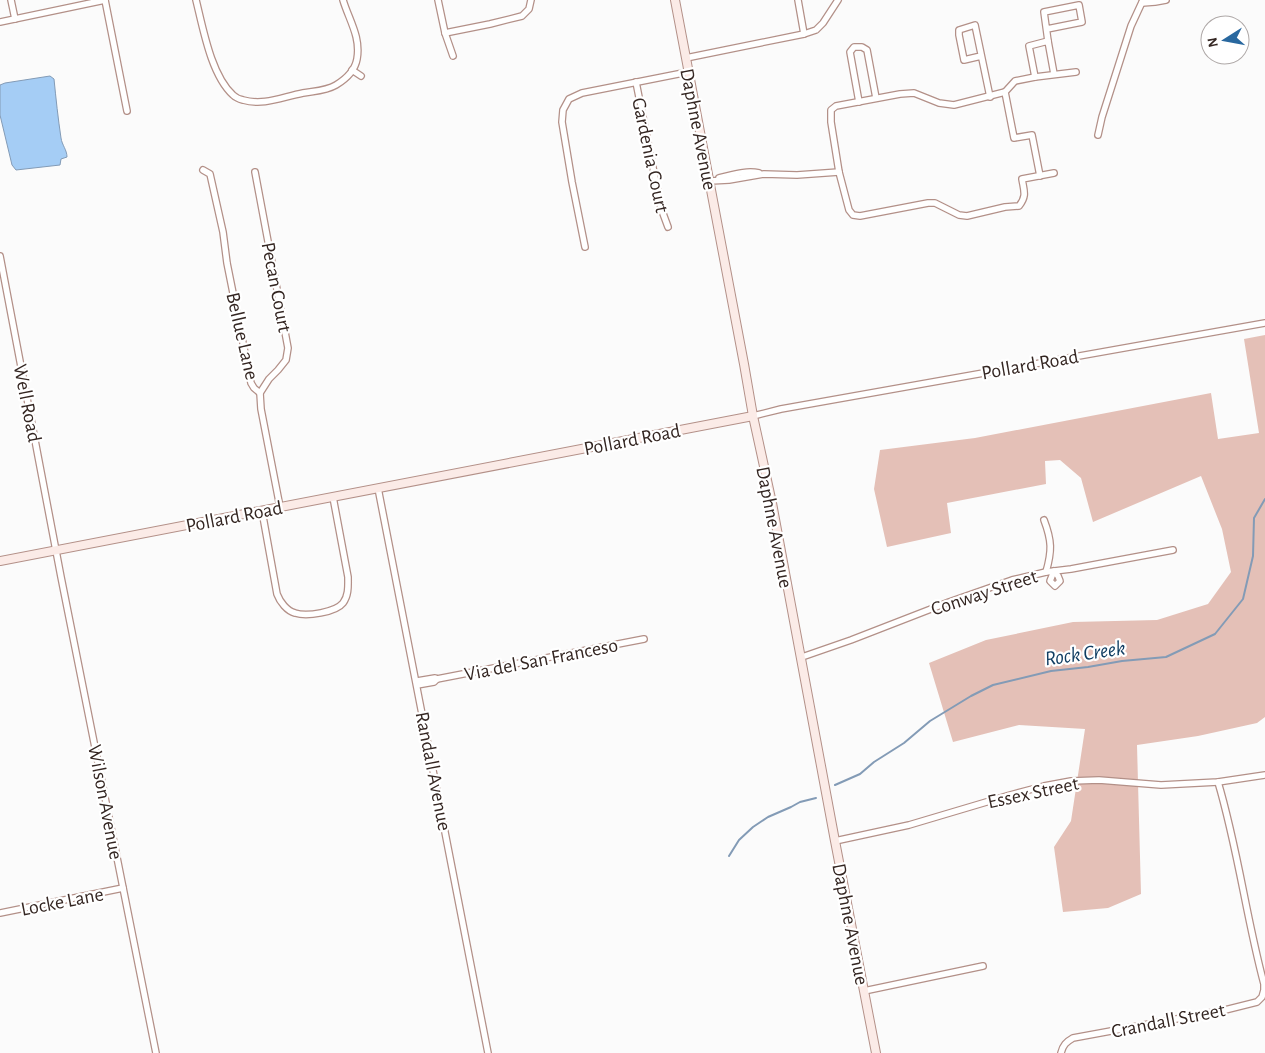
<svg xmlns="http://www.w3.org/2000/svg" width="1265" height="1053" font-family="'Alegreya Sans',sans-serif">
<rect width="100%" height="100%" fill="#fbfbfb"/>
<polygon fill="#e4c0b7" points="1265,335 1265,717 1257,723 1198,736 1137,745 1141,894 1108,908 1063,912 1054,847 1071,821 1085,729 1019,725 953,742 929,663 986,640 1073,622 1157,620 1208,604 1231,572 1222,529 1201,476 1093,522 1081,478 1060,460 1045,461 1046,484 947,503 951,533 887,547 874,489 880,450 975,438 1211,393 1218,439 1259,433 1244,339"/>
<path fill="#a5cdf5" stroke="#839bb6" d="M50,76L54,79C56,99 58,118 61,138C62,145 67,150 67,157L61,159L60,165L16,170L12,165L0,115V85L5,83Z"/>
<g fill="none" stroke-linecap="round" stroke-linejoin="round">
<g stroke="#839bb6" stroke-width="2">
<polyline points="835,785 860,774 874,762 904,743 930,721 971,696 993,685 1051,671 1088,667 1122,661 1166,657 1215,634 1243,599 1253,556 1254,518 1265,499"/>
<polyline points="729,856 739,840 753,827 768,817 791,807 800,802 816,798"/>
</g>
<g stroke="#b39088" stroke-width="8">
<g id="street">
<polyline points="11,0 15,19"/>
<polyline points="105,0 127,111"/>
<path d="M196,0C203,28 211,75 233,95C236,98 239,99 243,100C264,106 282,97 303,93C314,91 326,91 336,85C346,79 355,70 357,59C361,37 349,20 343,0"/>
<polyline points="438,0 445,33 453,56"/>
<polyline points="798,0 804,34"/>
<polyline points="1142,3 1155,2 1166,0"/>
<polyline points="0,22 105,0"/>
<polyline points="1047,29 1082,22 1079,5 1044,12 1048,41"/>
<polyline points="445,33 490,24 522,16 529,9 531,0"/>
<polyline points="981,56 964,60 959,35 959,30 975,25 990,97"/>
<polyline points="686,58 804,34 816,30 823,23 838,0"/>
<polyline points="352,70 361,76"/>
<polyline points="1035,77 1029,46 1048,41 1054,74"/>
<polyline points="636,82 661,208 668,227"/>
<path d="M1005,92L954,105L939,103L914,93L900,94L836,106L831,110V122L839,172L849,210L853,215L860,216L928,203H935L959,215L967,216L1005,207L1019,206C1027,196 1024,191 1022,179L1054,173"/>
<polyline points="859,102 850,52 854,47 862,47 867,50 876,98"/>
<polyline points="1098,135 1102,117 1131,26 1143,0"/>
<polyline points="203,170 210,174 223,232 227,263 251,383 254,388 260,393 261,409 280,507"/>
<polyline points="255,172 288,348 286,360 278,370 269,379 260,393"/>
<polyline points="1040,176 1032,135 1014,138 1005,92 1015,81 1035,77 1076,72"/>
<path d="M719,178C732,175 746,170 759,173"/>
<polyline points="710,181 729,180 764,174 797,175 839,172"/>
<polyline points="585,247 572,182 562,122 563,110 569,99 582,93 688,72"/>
<polyline points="0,256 61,577 156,1053"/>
<polyline points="753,416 781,409 1265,323"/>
<polyline points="378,488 488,1053"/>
<path d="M262,511L277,594C280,602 287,611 295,613C307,617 336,612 343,603C349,595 348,585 348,577L333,497"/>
<path d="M1044,520C1052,541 1052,551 1046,572"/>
<polygon points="1054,571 1058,576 1060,581 1055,586 1050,581"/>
<polyline points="802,657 851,640 949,602 1012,580 1046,572 1071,569 1173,550"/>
<polyline points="417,681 435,678 437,679 644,639"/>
<polyline points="417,685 434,682 437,679"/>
<polyline points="835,841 909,825 1010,795 1044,786 1071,781 1099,780 1161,785 1218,782 1265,775"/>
<polyline points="0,913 123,888"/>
<polyline points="864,991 983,966"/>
<path d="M1061,1053C1063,1045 1066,1042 1073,1038L1225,1010L1257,1002L1262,997L1264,990V984C1246,917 1238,849 1218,782"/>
</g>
</g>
<g stroke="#b39088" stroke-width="10">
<g id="secondary">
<polyline points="675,0 744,364 753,416 772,503 835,841 876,1053"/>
<polyline points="0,561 753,416"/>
</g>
</g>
<use href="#street" stroke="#fff" stroke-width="5.5"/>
<use href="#secondary" stroke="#fbebe7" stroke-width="8"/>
</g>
<g text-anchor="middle" stroke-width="4.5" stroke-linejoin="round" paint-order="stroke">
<g font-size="20" fill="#342622" stroke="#fff">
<text transform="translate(699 129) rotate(79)" y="7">Daphne Avenue</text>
<text transform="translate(651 155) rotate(78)" y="7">Gardenia Court</text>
<text transform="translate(277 287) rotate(79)" y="7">Pecan Court</text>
<text transform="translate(243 336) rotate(77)" y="7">Bellue Lane</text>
<text transform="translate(1030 364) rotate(-10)" y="7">Pollard Road</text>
<text transform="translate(28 403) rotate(79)" y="7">Well Road</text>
<text transform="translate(632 439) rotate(-11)" y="7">Pollard Road</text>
<text transform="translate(234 516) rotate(-11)" y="7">Pollard Road</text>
<text transform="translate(775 527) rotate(79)" y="7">Daphne Avenue</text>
<text transform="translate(984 592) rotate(-18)" y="7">Conway Street</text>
<text transform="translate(541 659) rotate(-11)" y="7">Via del San Franceso</text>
<text transform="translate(434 771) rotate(79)" y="7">Randall Avenue</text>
<text transform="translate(1033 792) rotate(-12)" y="7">Essex Street</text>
<text transform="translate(106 802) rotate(79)" y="7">Wilson Avenue</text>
<text transform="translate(62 901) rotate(-11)" y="7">Locke Lane</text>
<text transform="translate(851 924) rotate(79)" y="7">Daphne Avenue</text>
<text transform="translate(1168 1020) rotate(-11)" y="7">Crandall Street</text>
</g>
<g font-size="21" font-style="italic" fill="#103d62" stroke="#fff">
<text transform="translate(1085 653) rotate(-8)" y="7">Rock Creek</text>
</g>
</g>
<g transform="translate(1225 40) rotate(259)"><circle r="24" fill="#ffffff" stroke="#aea8a7"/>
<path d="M0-4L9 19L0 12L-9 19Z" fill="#29689f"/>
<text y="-8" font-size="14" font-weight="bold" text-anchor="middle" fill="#342622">N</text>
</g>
</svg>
